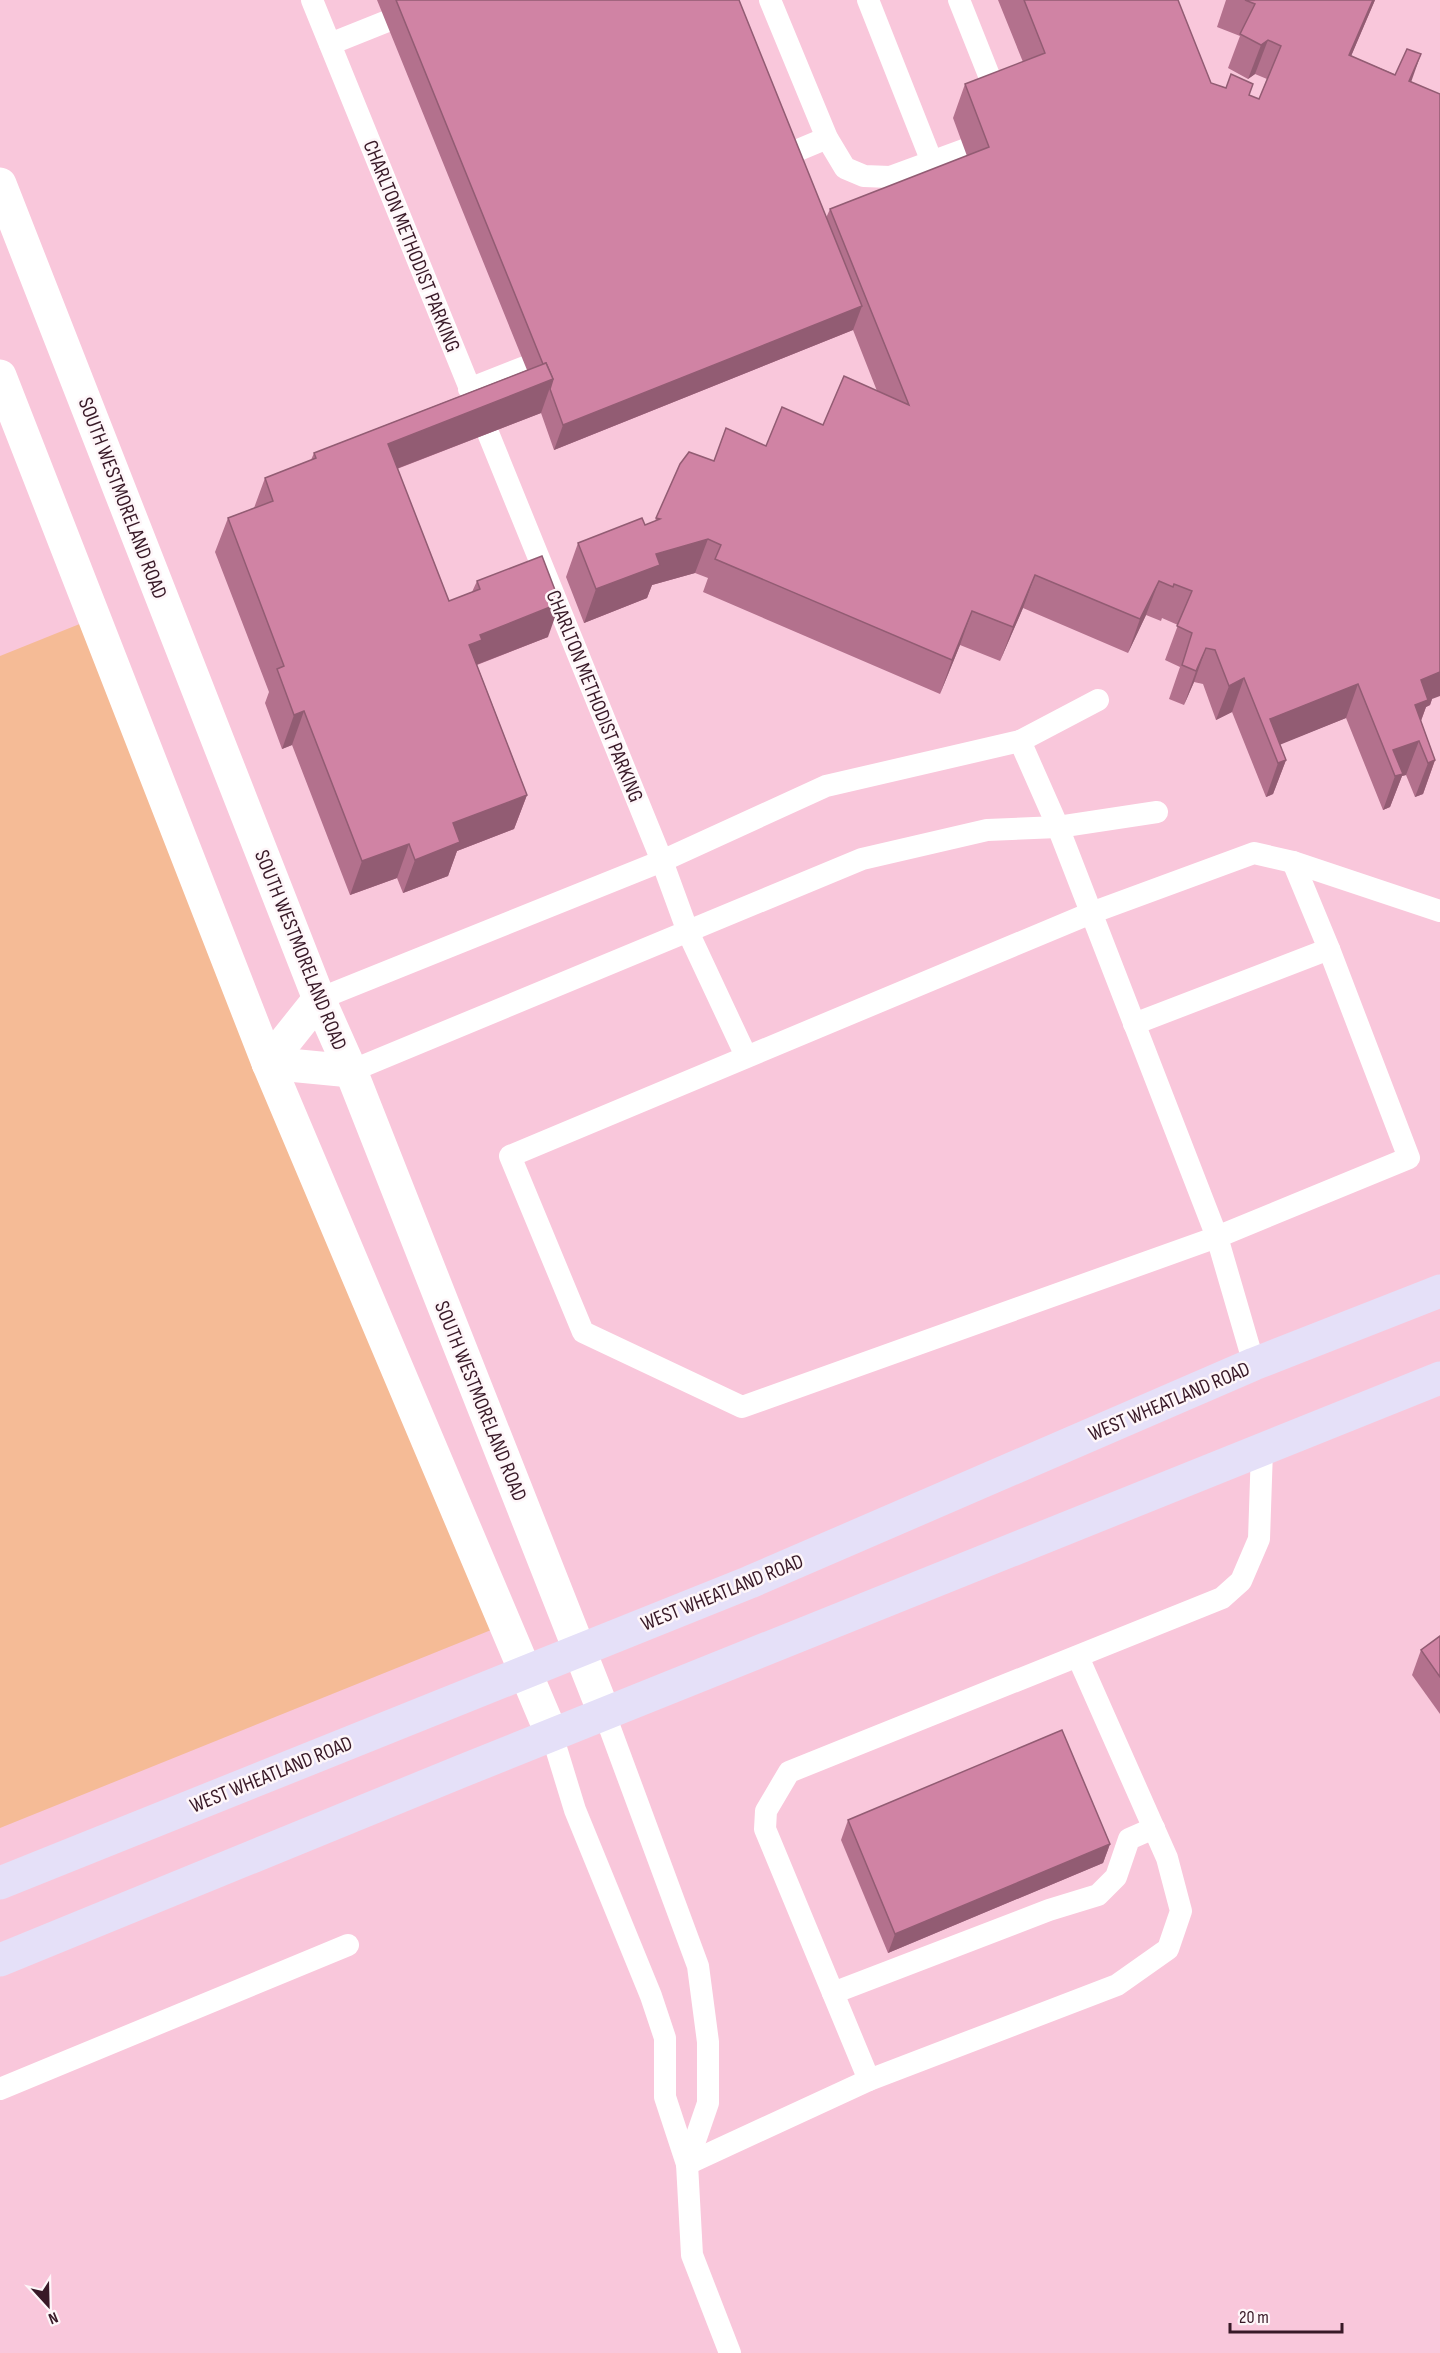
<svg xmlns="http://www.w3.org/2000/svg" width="1440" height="2353" font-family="'Sofia Sans Condensed',sans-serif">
<rect width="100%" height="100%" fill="#f9c7db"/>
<polygon fill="#f5bb96" points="97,617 506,1624 0,1828 0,656"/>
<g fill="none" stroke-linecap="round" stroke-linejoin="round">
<g stroke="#fff" stroke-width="22">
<polyline points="312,0 662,861 688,932 746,1056"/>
<polyline points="770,0 827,138 845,168 864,176 890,177 980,144 990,134"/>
<polyline points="868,0 932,162"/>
<polyline points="959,0 1000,103"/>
<polyline points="330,44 385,22"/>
<polyline points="784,156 827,138"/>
<polyline points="469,389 525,367"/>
<polyline points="1020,741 1058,827 1217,1237 1409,1158 1329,949"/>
<polyline points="319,999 662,861 826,786 1020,741 1098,700"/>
<polyline points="1134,1024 1329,949 1293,862"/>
<polyline points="351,1071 862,859 987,830 1058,827 1157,812"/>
<polyline points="1254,1364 1217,1237 742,1407 583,1332 510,1156 1091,913 1254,853 1293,862 1440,911"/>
<polyline points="605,1715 698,1966 708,2042 708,2103 687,2164"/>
<polyline points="552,1735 575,1810 651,1996 665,2038 665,2097 687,2164 692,2255 730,2353"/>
<polyline points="833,1993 1049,1910 1098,1895 1116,1877 1129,1839 1154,1828"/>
<polyline points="869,2080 1117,1985 1168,1949 1181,1911 1167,1858 1078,1657"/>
<polyline points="0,2089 348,1945"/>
<polyline points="687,2164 869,2080 765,1829 766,1811 789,1772 1222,1598 1241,1581 1259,1539 1262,1450"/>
</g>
<g stroke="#fff" stroke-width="33">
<polyline points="0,184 319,999 351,1071 605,1715"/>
<polyline points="0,376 268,1063 552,1735"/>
<polyline points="268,1063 351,1071"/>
<polyline points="268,1063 319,999"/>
</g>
<g stroke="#e5e0f8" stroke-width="33">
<polyline points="0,1883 750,1582 1254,1364 1440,1291"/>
<polyline points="0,1960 462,1771 1440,1378"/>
</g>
</g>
<g fill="#b3718d">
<polygon points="377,0 739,0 826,218 830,209 967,156 953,118 965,84 1023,62 998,0 1178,0 1211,83 1259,99 1267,79 1255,74 1248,79 1228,68 1240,36 1217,27 1226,0 1375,0 1351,56 1411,81 1432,699 1430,705 1426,707 1421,721 1435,760 1423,794 1415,797 1406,775 1402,776 1390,807 1383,810 1346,718 1280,744 1286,760 1273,794 1266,797 1232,712 1216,720 1203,684 1194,682 1184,705 1169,699 1180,667 1165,660 1178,625 1162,618 1161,621 1146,615 1128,653 1023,608 1000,661 960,645 940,694 703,592 708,578 695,573 652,585 647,598 584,623 566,577 578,543 645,525 655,521 680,464 714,461 766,446 823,425 877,391 853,330 554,450 541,413 397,469 449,601 472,592 477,581 548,637 477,665 527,795 514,829 457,851 448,876 403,893 397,878 350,895 292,745 282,749 265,703 269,692 215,552 228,518 254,508 265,478 311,460 314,453 527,370"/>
<polygon points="1440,1636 1440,1714 1412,1675 1421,1650"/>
<polygon points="848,1820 1110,1844 1103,1863 888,1953 841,1840"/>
</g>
<g fill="#925c73">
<polygon points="1373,0 1375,0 1337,89 1349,55"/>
<polygon points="1268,40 1255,74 1248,79 1261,45"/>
<polygon points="1421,54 1409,88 1409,81"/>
<polygon points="862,306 853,330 554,450 563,425"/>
<polygon points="553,379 541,413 375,477 388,444"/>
<polygon points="708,539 695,573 652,585 647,598 584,623 596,589 656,554"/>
<polygon points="1035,575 1023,608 1000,661 1013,627"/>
<polygon points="1159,581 1146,615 1128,653 1140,619"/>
<polygon points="560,603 548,637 473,666 469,645 480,635"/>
<polygon points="972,611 960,645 940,694 952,660"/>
<polygon points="1206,648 1194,682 1184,705 1196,671"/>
<polygon points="1440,668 1440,696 1432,699 1430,705 1426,707 1416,734 1409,714 1421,680"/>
<polygon points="1244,678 1232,712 1216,720 1229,686"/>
<polygon points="1358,684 1346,718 1272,748 1270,719"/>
<polygon points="304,711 292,745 282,749 294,715"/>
<polygon points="1419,741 1406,775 1402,776 1390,807 1383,810 1395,776 1393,750"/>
<polygon points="1286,760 1273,794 1266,797 1278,763"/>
<polygon points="1435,760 1423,794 1415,797 1428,763"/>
<polygon points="527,795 514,829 457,851 448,876 403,893 415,860 453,823"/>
<polygon points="409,844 397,878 350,895 362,861"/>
<polygon points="1110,1844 1103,1863 888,1953 895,1934"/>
</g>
<g fill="#d083a4" stroke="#925c73" stroke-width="1.5">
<polygon points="396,0 739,0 862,306 563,425 550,389 553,379 546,363 543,364"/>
<polygon points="1024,0 1178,0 1211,83 1226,88 1231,74 1253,84 1249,95 1259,99 1281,46 1268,40 1261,45 1240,34 1255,4 1245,0 1373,0 1349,55 1395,75 1407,49 1421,54 1409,81 1440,94 1440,672 1421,680 1428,700 1415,705 1435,760 1428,763 1419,741 1393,750 1403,774 1395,776 1358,684 1270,719 1286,760 1278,763 1244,678 1229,686 1215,650 1206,648 1196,671 1182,665 1192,633 1177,626 1192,591 1174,584 1173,587 1159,581 1140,619 1035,575 1013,627 972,611 952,660 715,559 721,545 708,539 656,554 660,565 596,589 578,543 642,518 645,525 660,519 656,518 680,464 689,452 714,461 726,428 766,446 782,407 823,425 844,376 909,405 830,209 989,147 965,84 1045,53"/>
<polygon points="546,363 553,379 388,444 449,601 480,589 477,581 542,556 560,603 480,635 482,640 469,645 527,795 453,823 460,842 415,860 409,844 362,861 304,711 294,715 277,669 284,666 228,518 273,501 265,478 316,458 314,453"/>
<polygon points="1440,1636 1440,1677 1421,1650"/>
<polygon points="1062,1730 1110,1844 895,1934 848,1820"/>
</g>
<g text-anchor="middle" stroke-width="5" stroke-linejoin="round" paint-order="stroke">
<g font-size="21" fill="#381927" stroke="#fef6f9">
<text transform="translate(412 246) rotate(68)" y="7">CHARLTON METHODIST PARKING</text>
<text transform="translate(123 498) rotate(69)" y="7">SOUTH WESTMORELAND ROAD</text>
<text transform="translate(595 696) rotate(68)" y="7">CHARLTON METHODIST PARKING</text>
<text transform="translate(301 950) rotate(68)" y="7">SOUTH WESTMORELAND ROAD</text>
<text transform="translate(481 1401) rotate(68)" y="7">SOUTH WESTMORELAND ROAD</text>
<text transform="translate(1169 1401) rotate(-23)" y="7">WEST WHEATLAND ROAD</text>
<text transform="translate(722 1592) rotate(-22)" y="7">WEST WHEATLAND ROAD</text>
<text transform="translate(271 1774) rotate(-22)" y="7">WEST WHEATLAND ROAD</text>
</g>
</g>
<g transform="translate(48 2305) rotate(158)" stroke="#fef6f9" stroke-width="4.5" paint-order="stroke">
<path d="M0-4.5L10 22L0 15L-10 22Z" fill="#381927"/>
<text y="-9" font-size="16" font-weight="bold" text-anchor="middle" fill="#381927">N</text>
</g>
<path d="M1230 2323v9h112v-9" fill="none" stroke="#381927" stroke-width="3"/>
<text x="1239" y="2323" font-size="18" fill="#381927" stroke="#fef6f9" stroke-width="4.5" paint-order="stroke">20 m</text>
</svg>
